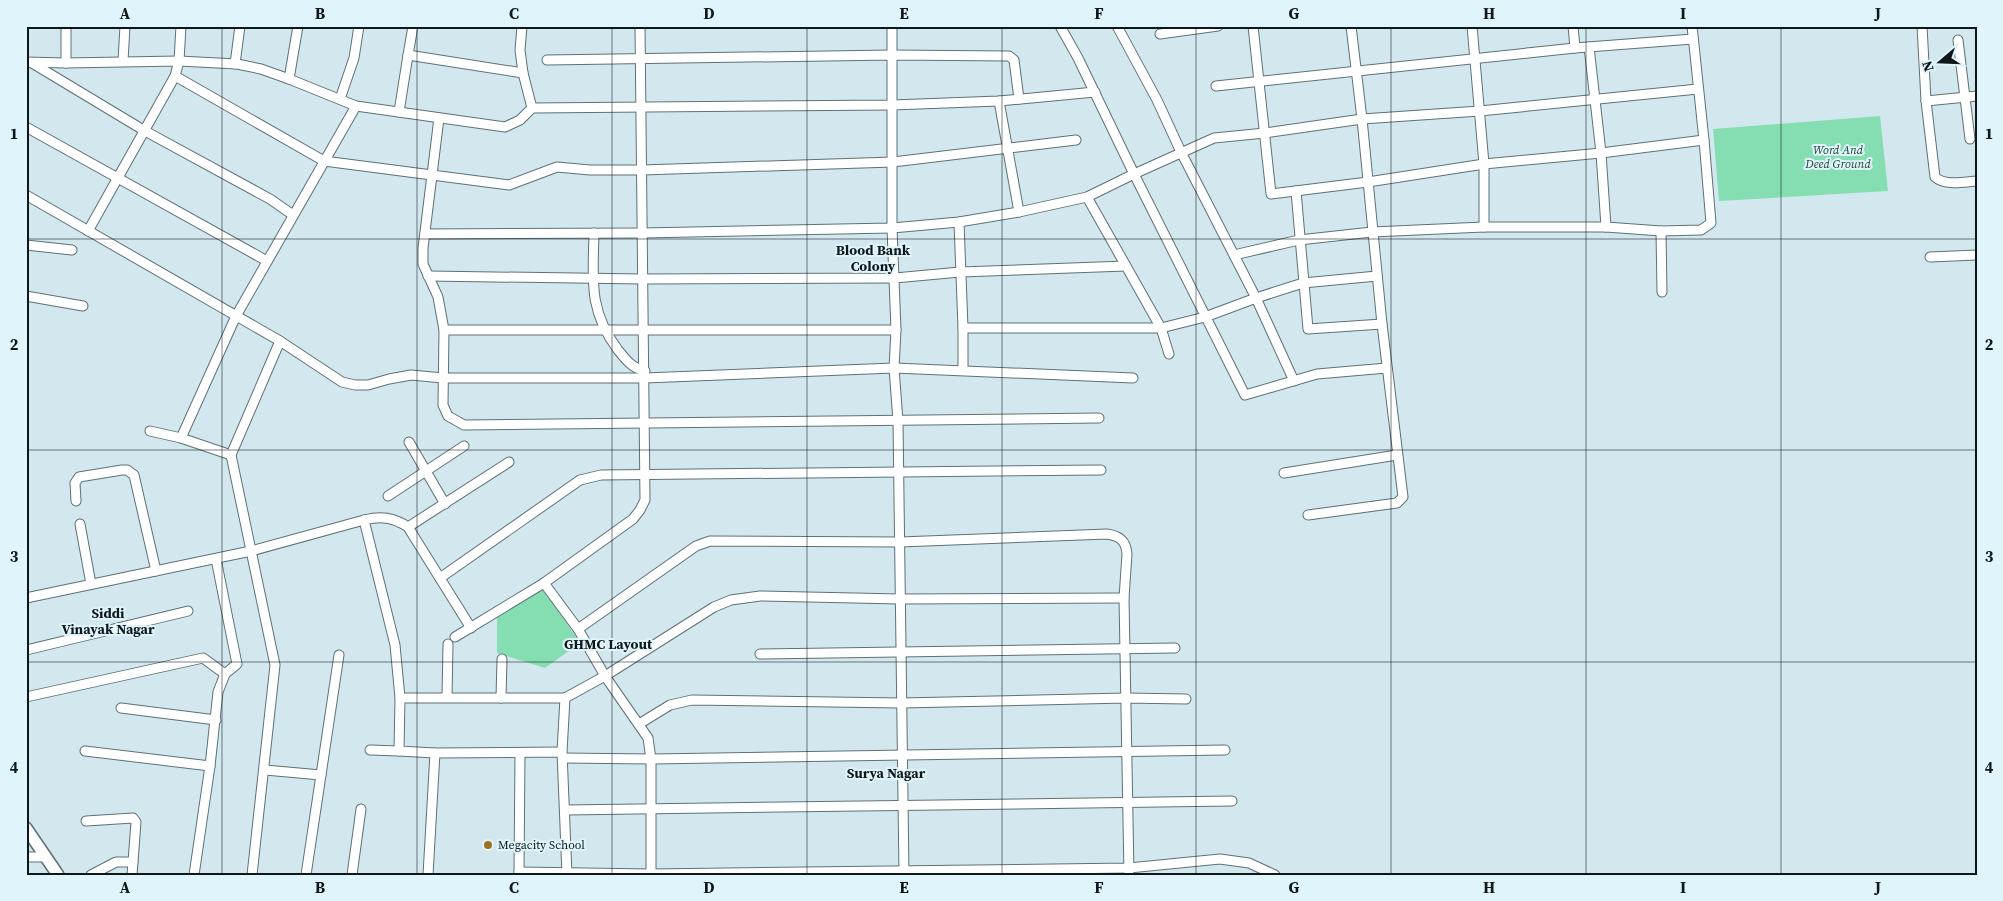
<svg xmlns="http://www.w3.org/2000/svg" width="2003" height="901" font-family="'Source Serif 4',serif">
<rect width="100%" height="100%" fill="#d2e8ee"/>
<g fill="#85deb2">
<polygon points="1880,116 1888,191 1719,201 1713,129"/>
<polygon points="543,588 580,643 545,668 497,653 497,612"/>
</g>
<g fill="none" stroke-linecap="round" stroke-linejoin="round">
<g stroke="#5d7176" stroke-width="11">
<g id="street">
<polyline points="522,26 520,50 523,73 532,108"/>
<polyline points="892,26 892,228 896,330 894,368 898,421 904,875"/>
<polyline points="1060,26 1078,58 1134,174 1214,138 1265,133 1362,119 1480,111 1698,89"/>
<polyline points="1253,26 1271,194 1368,182 1484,164 1601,153 1704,140"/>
<polyline points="1472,26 1484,164 1484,227"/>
<polyline points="1573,26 1575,48"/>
<path d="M1922,26L1926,101L1935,177C1945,186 1963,182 1977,181"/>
<polyline points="1160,34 1218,26"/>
<polyline points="1958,40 1970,139"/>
<polyline points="1589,47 1601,153 1606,227"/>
<polyline points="408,55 413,26"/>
<polyline points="547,60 892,55 1009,56 1014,60 1019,99"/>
<polyline points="123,61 125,26"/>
<polyline points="26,62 66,63 179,61 237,64 261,69 289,79 356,106 505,127 520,120 532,108 892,105 999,101 1095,92"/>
<polyline points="32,63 145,131 270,199 293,215"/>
<polyline points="66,63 66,26"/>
<polyline points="235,64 240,26"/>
<polyline points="175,76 324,161 509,185 557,167 590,170 642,170 893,162 1076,140"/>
<polyline points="289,79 298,26"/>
<polyline points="1216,86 1575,48 1693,39"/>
<polyline points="340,99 354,58 359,26"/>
<polyline points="999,101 1019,212"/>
<polyline points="1926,101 1977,96"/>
<polyline points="399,112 408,55 523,73"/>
<polyline points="439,118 423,248 423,264 438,297 444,330"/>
<polyline points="26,127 267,261"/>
<polyline points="1296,191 1308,329 1382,324"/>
<polyline points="26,195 280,341 342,382 355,385 368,385 389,379 411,375 443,378 645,378 894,368 1133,378"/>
<polyline points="1087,197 1161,328 1169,354"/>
<polyline points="959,222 963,328"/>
<polyline points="88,231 175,76 179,61 181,26"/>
<polyline points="1661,231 1662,292"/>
<path d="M594,233C593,280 588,310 618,350C626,360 632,368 645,371"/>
<polyline points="425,234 643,233 892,228 959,222 1019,212 1087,197 1134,174 1245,395 1317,374 1387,368"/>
<polyline points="26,245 72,250"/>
<polyline points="1234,255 1299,240 1372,232 1484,227 1606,227 1661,231 1701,230 1711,223 1704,140 1692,26"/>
<polyline points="1930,257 1977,255"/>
<polyline points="428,276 643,279 895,278 960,272 1126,266"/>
<polyline points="26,296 83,306"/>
<polyline points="896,330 444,330 443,405 448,416 464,425 1099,418"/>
<polyline points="963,370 963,328 1161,328 1205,317 1256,298 1181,152 1157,100 1117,26"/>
<polyline points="1294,381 1256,298 1303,283 1377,276"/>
<polyline points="150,431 181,438 231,455"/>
<polyline points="181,438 236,316 356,106"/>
<polyline points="409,442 445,504"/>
<polyline points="1284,473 1397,455"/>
<polyline points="388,496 464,446"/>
<polyline points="76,501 75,483 79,477 122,470 127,470 134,475 156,571"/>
<polyline points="1308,515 1397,503 1403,497 1382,324 1362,119 1351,26"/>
<path d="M364,520C381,516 393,517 408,527L471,628"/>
<polyline points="80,524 91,584"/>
<polyline points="408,527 509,462"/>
<polyline points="440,578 580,480 601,475 1101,470"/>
<polyline points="544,583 578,629 605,676 648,738 651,759 563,758"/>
<polyline points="26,598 251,551 364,520 395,645 400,698 399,751 435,753 562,752 567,875"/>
<path d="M578,629L696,546L710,541L900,542L1107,534C1119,536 1126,540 1127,554L1124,598L1129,875"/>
<polyline points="455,637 544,583 633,519 640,510 645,500 640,26"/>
<polyline points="26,650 188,611"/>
<polyline points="760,654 1175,648"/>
<polyline points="26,697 203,658 225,674"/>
<polyline points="447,697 448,644"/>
<polyline points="400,698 565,698 562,752"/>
<polyline points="501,698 502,659"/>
<polyline points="565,698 605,676 714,607 731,600 760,596 900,599 1124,598"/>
<polyline points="121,708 216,720"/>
<polyline points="639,724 670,705 692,700 901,703 1126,698 1186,699"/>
<polyline points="370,750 399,751"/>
<polyline points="85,751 210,766"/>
<polyline points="265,770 321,775"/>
<polyline points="565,810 1232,801"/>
<polyline points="86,821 133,818 136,822 132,875"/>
<polyline points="26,857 46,857"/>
<polyline points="519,872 651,874 1129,868 1220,859 1249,863 1275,875"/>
<polyline points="91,875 116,862 133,862"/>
<polyline points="194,875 210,766 218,692 225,674 237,664 216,559"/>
<polyline points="252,875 275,665 231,455 280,341"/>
<polyline points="306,875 339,655"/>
<polyline points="352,875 361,809"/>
<polyline points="428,875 435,753"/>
<polyline points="519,875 520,753"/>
<polyline points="651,875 651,759 1225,750"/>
</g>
</g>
<g stroke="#5d7176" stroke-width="14">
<polyline id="secondary" points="26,828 58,875"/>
</g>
<use href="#street" stroke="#fff" stroke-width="9"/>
<use href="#secondary" stroke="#fff" stroke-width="11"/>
</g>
<path fill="none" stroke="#101719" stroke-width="1" stroke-opacity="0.55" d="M222,26V875M417,26V875M612,26V875M807,26V875M1002,26V875M1196,26V875M1391,26V875M1586,26V875M1781,26V875M26,239H1977M26,450H1977M26,662H1977"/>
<circle fill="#9d7121" stroke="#dff5fb" stroke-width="2" cx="488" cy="845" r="5"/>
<g text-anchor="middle" stroke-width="4" stroke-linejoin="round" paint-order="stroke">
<g font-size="12" font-style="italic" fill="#1d4633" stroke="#dff5fb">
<text x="1838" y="154">Word And<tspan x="1838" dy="14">Deed Ground</tspan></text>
</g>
<g font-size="12" fill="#101719" stroke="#dff5fb" text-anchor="start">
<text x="498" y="849">Megacity School</text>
</g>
<g font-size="14" font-weight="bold" fill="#101719" stroke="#dff5fb">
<text x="873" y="255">Blood Bank<tspan x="873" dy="16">Colony</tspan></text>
<text x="108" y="618">Siddi<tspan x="108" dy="16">Vinayak Nagar</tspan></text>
<text x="608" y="649">GHMC Layout</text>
<text x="886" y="778">Surya Nagar</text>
</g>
</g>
<rect width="2003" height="901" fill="none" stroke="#dff5fb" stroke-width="55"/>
<g transform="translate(1940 62) rotate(251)" stroke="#dff5fb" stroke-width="4" paint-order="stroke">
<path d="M0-4L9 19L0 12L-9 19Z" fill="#101719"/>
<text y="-8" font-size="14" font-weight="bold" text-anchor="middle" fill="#101719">N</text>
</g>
<rect x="28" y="28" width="1948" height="846" fill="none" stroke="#101719" stroke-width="2"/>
<g font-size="16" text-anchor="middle" font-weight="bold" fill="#101719">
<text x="125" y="19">A</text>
<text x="320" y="19">B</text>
<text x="514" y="19">C</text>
<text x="709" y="19">D</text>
<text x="904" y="19">E</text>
<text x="1099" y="19">F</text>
<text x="1294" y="19">G</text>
<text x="1489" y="19">H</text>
<text x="1683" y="19">I</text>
<text x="1878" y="19">J</text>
<text x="14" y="139">1</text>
<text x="1989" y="139">1</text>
<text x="14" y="350">2</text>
<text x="1989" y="350">2</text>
<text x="14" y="562">3</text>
<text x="1989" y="562">3</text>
<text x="14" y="773">4</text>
<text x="1989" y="773">4</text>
<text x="125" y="893">A</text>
<text x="320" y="893">B</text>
<text x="514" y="893">C</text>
<text x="709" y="893">D</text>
<text x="904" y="893">E</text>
<text x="1099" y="893">F</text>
<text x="1294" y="893">G</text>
<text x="1489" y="893">H</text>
<text x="1683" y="893">I</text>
<text x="1878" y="893">J</text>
</g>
</svg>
